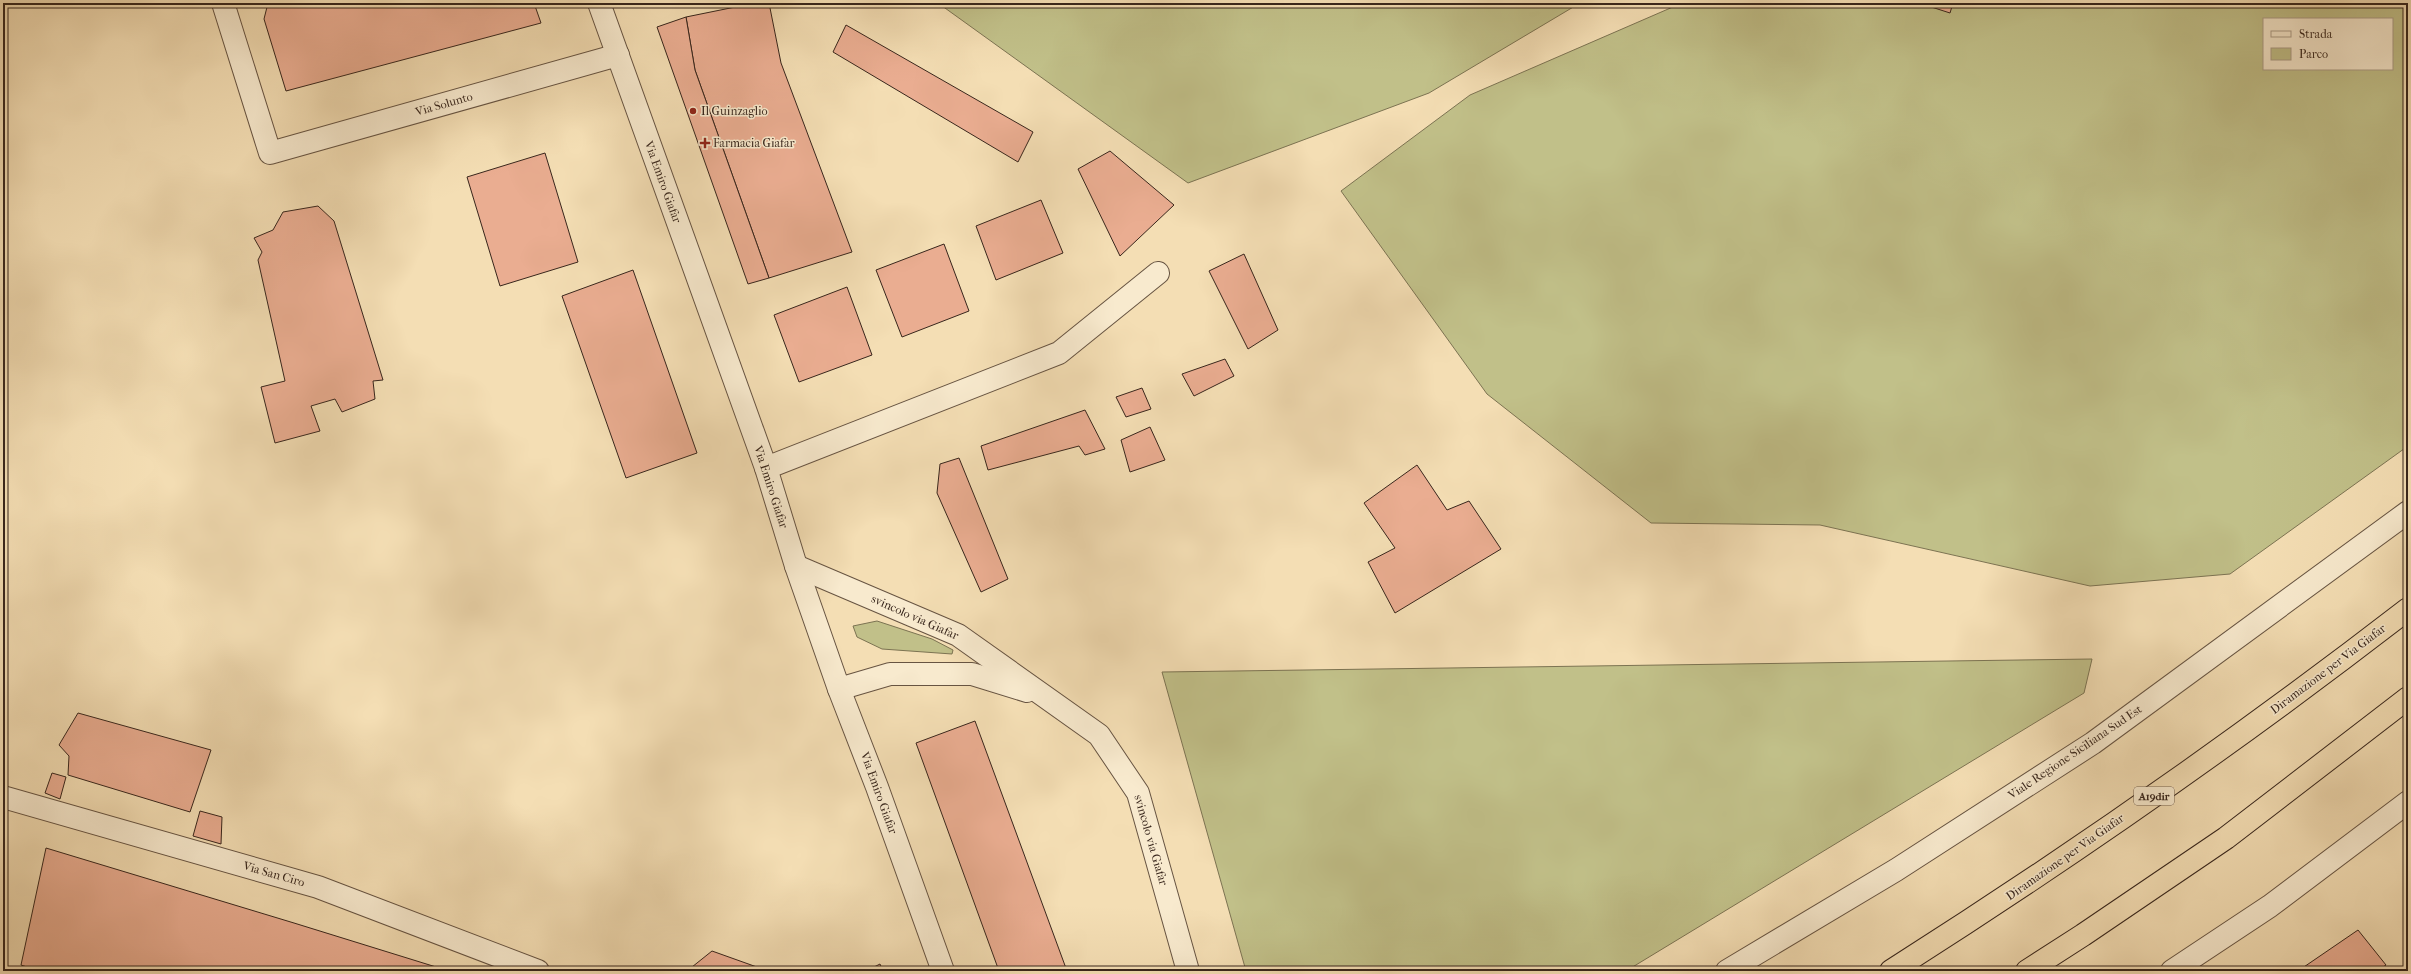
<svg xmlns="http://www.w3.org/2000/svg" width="2411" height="974" font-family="'IM FELL French Canon',serif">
<rect width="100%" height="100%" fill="#f4deb4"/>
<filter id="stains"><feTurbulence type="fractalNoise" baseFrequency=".005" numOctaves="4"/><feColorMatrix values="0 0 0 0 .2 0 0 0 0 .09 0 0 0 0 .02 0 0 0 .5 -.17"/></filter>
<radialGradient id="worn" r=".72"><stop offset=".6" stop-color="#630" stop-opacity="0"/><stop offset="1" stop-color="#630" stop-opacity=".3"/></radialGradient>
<g fill="#c1c089" stroke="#7c7352" fill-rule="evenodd">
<polygon points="938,3 1580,3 1429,93 1188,183"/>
<path d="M1682,3H2408V446L2230,574L2090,586L1820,525L1651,523L1487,394L1341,191L1470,95ZM2264,19H2392V69H2264Z"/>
<polygon points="877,621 932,639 953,650 952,654 882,649 857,637 853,626"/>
<polygon points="2092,659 2084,693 1626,971 1246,971 1162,672"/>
</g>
<g fill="#eaad91" stroke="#38261c">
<polygon points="268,3 308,3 310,7 321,3 534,3 541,23 286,91 264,19"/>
<polygon points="755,3 769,3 781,63 852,252 769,278 695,70 686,17"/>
<polygon points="1919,3 1953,3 1950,13"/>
<polygon points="686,17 695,70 769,278 748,284 657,27"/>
<polygon points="846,25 1033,132 1018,162 833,52"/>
<polygon points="1110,151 1174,205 1120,256 1078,169"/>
<polygon points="545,153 578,262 500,286 467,177"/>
<polygon points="1041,200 1063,253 996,280 976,226"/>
<polygon points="318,206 334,221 383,380 373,381 375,399 342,412 335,399 311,406 320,431 275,443 261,387 285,381 258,260 262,252 254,238 273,230 283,212"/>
<polygon points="944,244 969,311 902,337 876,270"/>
<polygon points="1244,254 1278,330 1248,349 1209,271"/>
<polygon points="633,270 697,453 626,478 562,296"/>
<polygon points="847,287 872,355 799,382 774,315"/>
<polygon points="1225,359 1234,376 1194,396 1182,374"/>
<polygon points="1142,388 1151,409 1126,417 1116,397"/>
<polygon points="1085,410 1105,449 1085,455 1079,446 988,470 981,446"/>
<polygon points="1150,427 1165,460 1130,472 1121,440"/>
<polygon points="959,458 1008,579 981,592 937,493 940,464"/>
<polygon points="1417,465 1447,510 1469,501 1501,549 1395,613 1368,562 1395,548 1364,503"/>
<polygon points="78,713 211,750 190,812 68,775 69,756 59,745"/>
<polygon points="975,721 1067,971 999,971 916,743"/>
<polygon points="52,773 66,777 60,799 45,793"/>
<polygon points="200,811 222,817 221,844 193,836"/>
<polygon points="46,848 294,923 449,971 39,971 21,965"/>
<polygon points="2358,930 2386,965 2377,971 2298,971"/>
<polygon points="712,951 768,971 687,971"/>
<polygon points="880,964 883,971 866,971"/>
</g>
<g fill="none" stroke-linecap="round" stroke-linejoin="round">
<g stroke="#675442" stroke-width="24">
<g id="minor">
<polyline points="223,3 270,153 618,55"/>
<polyline points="766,468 1059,353 1158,273"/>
<polyline points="3,797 318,887 538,971"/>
</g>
</g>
<g stroke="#675442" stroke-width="24">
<g id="tertiary">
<polyline points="599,3 766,468 796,566 839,689 877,787 943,971"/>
<polyline points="796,566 958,635 1099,735 1138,793 1188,971"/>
<polyline points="839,689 890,674 972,674 1027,691"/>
<polyline points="1727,971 1896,870 2093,743 2408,512"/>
<polyline points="2172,971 2270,906 2408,802"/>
</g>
</g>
<g stroke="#38261c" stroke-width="24">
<g id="motorway">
<path d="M1891,971C2069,858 2241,738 2408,609"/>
<polyline points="2027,971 2083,935 2226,838 2408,698"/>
</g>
</g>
<use href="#minor" stroke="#f8eace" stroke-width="22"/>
<use href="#tertiary" stroke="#f8eace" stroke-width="22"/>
<use href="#motorway" stroke="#f4deb4" stroke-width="22"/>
</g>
<g fill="#8f2418" stroke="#f8eace" stroke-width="1.5">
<circle cx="693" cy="111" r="4"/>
<path d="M703 137h4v4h4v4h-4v4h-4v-4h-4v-4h4z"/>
</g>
<g text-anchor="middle" stroke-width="3" stroke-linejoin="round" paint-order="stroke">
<rect fill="#f8eace" stroke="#726151" stroke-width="1" x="2134" y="787" width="40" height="18" rx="3"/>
<g font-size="11" font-weight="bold" fill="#38261c">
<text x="2154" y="800">A19dir</text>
</g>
<g font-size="12" fill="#38261c" stroke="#f8eace">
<text transform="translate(444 104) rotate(-16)" y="4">Via Solunto</text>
<text transform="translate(663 182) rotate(70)" y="4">Via Emiro Giafar</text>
<text transform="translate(771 487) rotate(72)" y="4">Via Emiro Giafar</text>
<text transform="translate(915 617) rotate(24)" y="4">svincolo via Giafar</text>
<text transform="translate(2328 669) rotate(-37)" y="4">Diramazione per Via Giafar</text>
<text transform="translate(2075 752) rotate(-34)" y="4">Viale Regione Siciliana Sud Est</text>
<text transform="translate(879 793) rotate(70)" y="4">Via Emiro Giafar</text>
<text transform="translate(1151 840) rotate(74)" y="4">svincolo via Giafar</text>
<text transform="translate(2065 857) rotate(-35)" y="4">Diramazione per Via Giafar</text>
<text transform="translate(274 874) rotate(16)" y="4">Via San Ciro</text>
</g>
<g font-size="12" fill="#38261c" stroke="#f8eace" text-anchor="start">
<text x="701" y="115">Il Guinzaglio</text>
<text x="713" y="147">Farmacia Giafar</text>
</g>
</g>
<rect width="2411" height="974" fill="none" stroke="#f4deb4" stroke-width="16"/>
<rect x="4" y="4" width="2403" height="966" fill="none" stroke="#38261c" stroke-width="2"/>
<rect x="8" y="8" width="2395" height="958" fill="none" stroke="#38261c"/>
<rect x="2263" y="18" width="130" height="52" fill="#f8eace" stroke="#ab9c87"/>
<rect x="2271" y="31" width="20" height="6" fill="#f8eace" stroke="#ab9c87"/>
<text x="2299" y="38" font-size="12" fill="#38261c">Strada</text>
<rect x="2271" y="48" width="20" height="12" fill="#c1c089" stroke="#ab9c87"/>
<text x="2299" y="58" font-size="12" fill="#38261c">Parco</text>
<rect width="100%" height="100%" filter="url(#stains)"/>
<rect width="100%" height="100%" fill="url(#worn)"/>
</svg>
